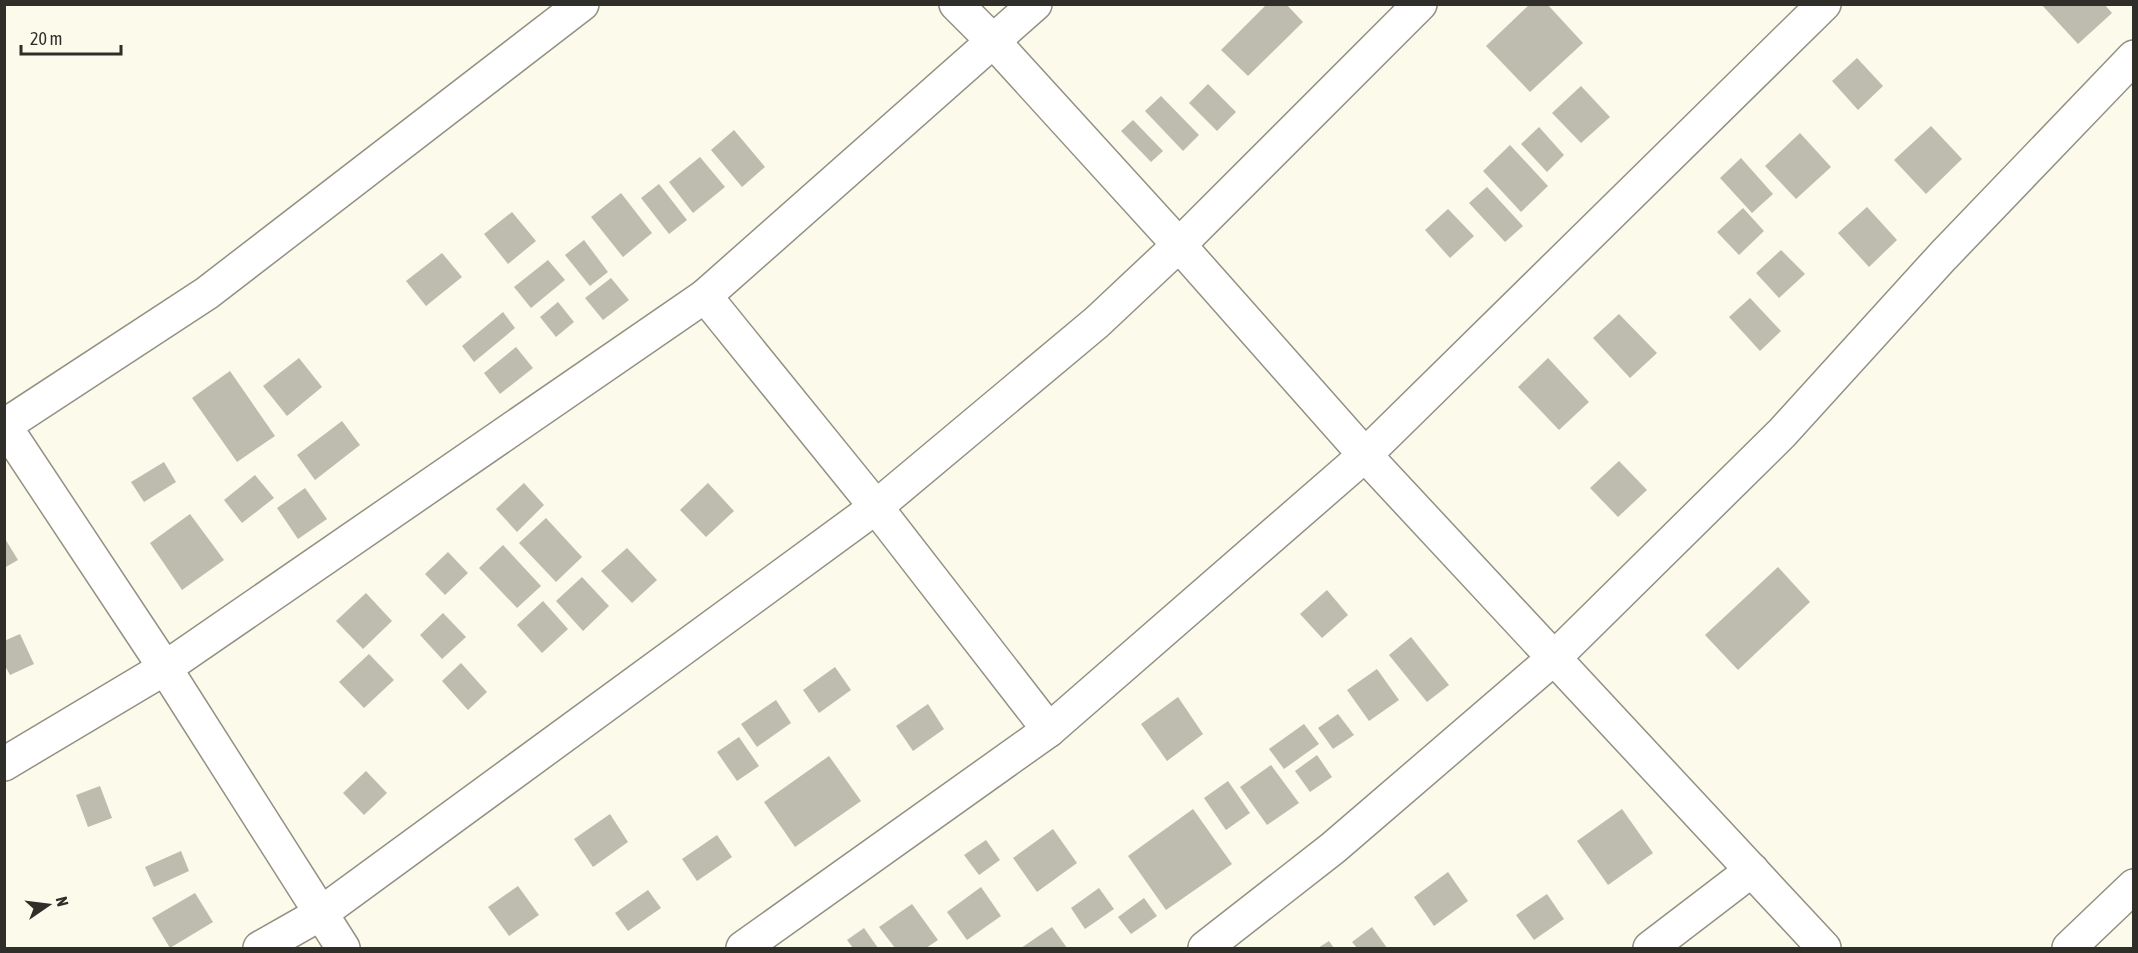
<svg xmlns="http://www.w3.org/2000/svg" width="2138" height="953" font-family="'Asap Condensed',sans-serif">
<rect width="100%" height="100%" fill="#fcfaeb"/>
<g fill="#bebcae">
<polygon points="1267,4 1286,4 1303,22 1248,76 1221,50"/>
<polygon points="1530,4 1547,4 1583,43 1530,92 1486,46"/>
<polygon points="2041,4 2104,4 2112,13 2078,44"/>
<polygon points="1857,58 1883,86 1858,110 1832,81"/>
<polygon points="1208,84 1236,112 1217,131 1189,103"/>
<polygon points="1581,86 1610,117 1581,143 1552,113"/>
<polygon points="1161,96 1199,135 1183,151 1145,111"/>
<polygon points="1133,120 1163,151 1151,162 1121,131"/>
<polygon points="1931,126 1962,159 1926,194 1894,160"/>
<polygon points="1539,127 1564,155 1547,172 1521,144"/>
<polygon points="734,130 765,167 742,187 711,150"/>
<polygon points="1800,133 1831,167 1796,199 1765,166"/>
<polygon points="1510,145 1548,186 1521,212 1483,171"/>
<polygon points="700,157 725,187 693,213 669,182"/>
<polygon points="1741,158 1773,194 1752,213 1720,178"/>
<polygon points="659,184 687,220 669,234 641,198"/>
<polygon points="1487,187 1523,226 1505,242 1469,203"/>
<polygon points="621,193 652,233 623,257 591,217"/>
<polygon points="1867,207 1897,240 1869,267 1838,233"/>
<polygon points="1743,208 1764,231 1739,255 1717,232"/>
<polygon points="1448,209 1474,236 1450,258 1425,230"/>
<polygon points="512,212 536,241 508,264 484,234"/>
<polygon points="584,240 608,272 590,286 565,255"/>
<polygon points="1781,250 1805,274 1779,298 1756,273"/>
<polygon points="442,253 462,277 426,306 406,281"/>
<polygon points="548,260 565,280 531,308 514,287"/>
<polygon points="611,278 629,300 603,320 585,298"/>
<polygon points="1750,298 1781,331 1760,351 1729,317"/>
<polygon points="558,302 574,322 556,337 540,317"/>
<polygon points="503,312 515,328 474,362 462,346"/>
<polygon points="1619,314 1657,353 1630,378 1593,338"/>
<polygon points="516,347 533,368 500,394 484,373"/>
<polygon points="299,358 322,387 287,416 263,386"/>
<polygon points="1548,358 1589,402 1559,430 1518,387"/>
<polygon points="230,371 275,436 237,462 192,398"/>
<polygon points="342,421 360,445 315,480 297,455"/>
<polygon points="1619,461 1647,490 1618,517 1590,488"/>
<polygon points="164,462 176,482 144,502 131,482"/>
<polygon points="255,475 274,498 242,523 224,500"/>
<polygon points="524,483 544,505 517,532 496,509"/>
<polygon points="708,483 734,511 706,537 680,510"/>
<polygon points="305,488 327,519 298,539 277,508"/>
<polygon points="190,514 224,560 182,590 150,543"/>
<polygon points="546,518 582,557 556,582 519,543"/>
<polygon points="4,537 18,560 4,568"/>
<polygon points="503,545 541,586 517,608 479,568"/>
<polygon points="627,548 657,580 632,603 601,571"/>
<polygon points="448,552 468,573 445,595 425,574"/>
<polygon points="1778,567 1810,602 1738,670 1705,635"/>
<polygon points="582,577 609,606 583,631 556,601"/>
<polygon points="1327,590 1348,615 1322,638 1300,614"/>
<polygon points="366,593 392,621 363,649 336,621"/>
<polygon points="543,601 568,629 542,653 517,625"/>
<polygon points="443,613 466,637 442,659 420,635"/>
<polygon points="20,634 34,664 10,675 4,664 4,641"/>
<polygon points="1411,637 1449,685 1427,702 1389,655"/>
<polygon points="369,654 394,680 364,708 339,682"/>
<polygon points="461,663 487,692 468,710 442,681"/>
<polygon points="835,667 851,690 819,713 803,690"/>
<polygon points="1377,669 1399,700 1369,721 1347,690"/>
<polygon points="1178,697 1203,734 1167,761 1141,724"/>
<polygon points="776,700 791,723 757,747 741,724"/>
<polygon points="928,704 944,729 913,751 896,726"/>
<polygon points="1338,714 1354,735 1333,749 1318,728"/>
<polygon points="1304,724 1319,744 1284,769 1269,749"/>
<polygon points="739,737 759,766 737,781 717,752"/>
<polygon points="1317,755 1332,777 1310,792 1295,771"/>
<polygon points="829,756 861,801 795,847 764,802"/>
<polygon points="1271,765 1299,803 1267,825 1240,787"/>
<polygon points="366,771 387,793 364,815 343,793"/>
<polygon points="1228,781 1250,813 1226,830 1204,798"/>
<polygon points="100,786 112,818 88,827 76,795"/>
<polygon points="1193,809 1232,864 1166,910 1128,856"/>
<polygon points="1622,809 1653,853 1608,885 1577,841"/>
<polygon points="610,814 628,842 593,867 574,839"/>
<polygon points="1053,829 1077,863 1037,892 1013,858"/>
<polygon points="717,835 732,857 697,881 682,859"/>
<polygon points="986,840 1000,860 979,875 964,855"/>
<polygon points="181,851 189,871 154,887 145,867"/>
<polygon points="1448,872 1468,901 1434,926 1414,897"/>
<polygon points="518,886 539,915 509,936 488,907"/>
<polygon points="981,887 1001,916 967,940 947,912"/>
<polygon points="1099,888 1114,909 1085,929 1071,908"/>
<polygon points="648,890 661,908 628,931 615,913"/>
<polygon points="195,893 213,922 170,948 152,918"/>
<polygon points="1547,894 1564,919 1534,940 1516,915"/>
<polygon points="1144,898 1157,916 1131,934 1118,917"/>
<polygon points="912,904 938,940 926,948 895,948 879,927"/>
<polygon points="1052,927 1067,948 1021,948"/>
<polygon points="1372,927 1387,948 1357,948 1352,942"/>
<polygon points="864,928 878,948 853,948 847,940"/>
<polygon points="1329,941 1334,948 1318,948"/>
</g>
<g fill="none" stroke-linecap="round" stroke-linejoin="round">
<g stroke="#939183" stroke-width="36">
<g id="minor">
<polyline points="956,4 994,42 1179,245 1365,455 1824,948"/>
<polyline points="705,296 876,507 1049,730"/>
<polyline points="4,425 165,668 343,948"/>
<polyline points="4,426 207,293 582,4"/>
<polyline points="4,764 165,668 705,296 1035,4"/>
<polyline points="260,948 320,914 876,507 1097,322 1179,245 1420,4"/>
<polyline points="743,948 1049,730 1365,455 1824,4"/>
<polyline points="1205,948 1333,848 1554,658 1782,433 1943,256 2134,57"/>
<polyline points="1650,948 1752,870"/>
<polyline points="2069,948 2134,886"/>
</g>
</g>
<use href="#minor" stroke="#fff" stroke-width="33"/>
</g>
<rect width="2138" height="953" fill="none" stroke="#2f2e29" stroke-width="12"/>
<g transform="translate(48 905) rotate(76)" stroke="#fcfaeb" stroke-width="4.5" paint-order="stroke">
<path d="M0-4.5L10 22L0 15L-10 22Z" fill="#2f2e29"/>
<text y="-9" font-size="16" font-weight="bold" text-anchor="middle" fill="#2f2e29">N</text>
</g>
<path d="M21 45v9h100v-9" fill="none" stroke="#2f2e29" stroke-width="3"/>
<text x="30" y="45" font-size="18" fill="#2f2e29" stroke="#fcfaeb" stroke-width="4.5" paint-order="stroke">20 m</text>
</svg>
